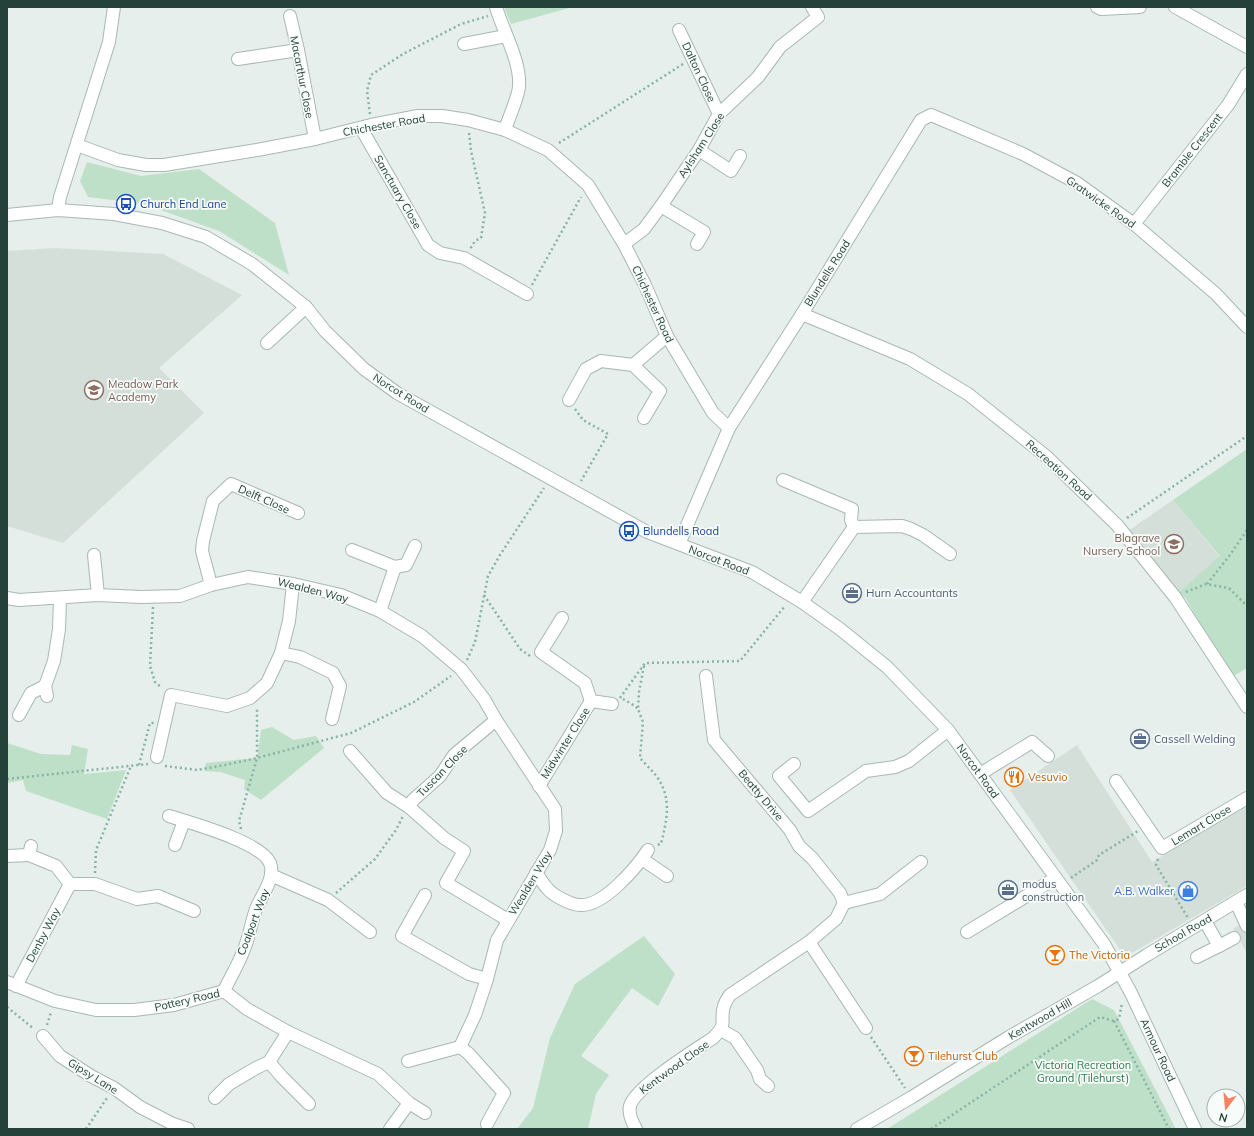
<svg xmlns="http://www.w3.org/2000/svg" width="1254" height="1136" font-family="Mulish,sans-serif">
<rect width="100%" height="100%" fill="#e6efeb"/>
<g fill="#d4dfda">
<polygon points="55,248 163,254 242,295 159,368 204,413 63,543 7,526 7,251"/>
<polygon points="1173,500 1220,557 1179,592 1128,531"/>
<polygon points="1077,745 1152,862 1247,804 1247,886 1125,957 1010,790"/>
<polygon points="1247,920 1247,953 1233,929"/>
</g>
<g fill="#bfe0c8">
<polygon points="504,7 573,7 511,24"/>
<polygon points="87,162 141,176 199,169 275,223 289,275 219,231 144,204 88,197 80,181"/>
<polygon points="1247,449 1247,668 1232,677 1186,599 1179,592 1220,556 1173,500"/>
<polygon points="272,727 294,740 316,736 324,748 261,800 244,789 245,780 220,772 204,771 206,763 257,758 261,730"/>
<polygon points="7,743 41,754 70,755 72,745 88,749 84,774 126,770 107,819 26,791 23,780 7,783"/>
<polygon points="644,936 675,974 658,1006 632,988 581,1056 609,1075 596,1094 588,1129 517,1129 533,1108 550,1038 575,984"/>
<polygon points="1092,999 1114,1010 1176,1129 887,1129"/>
</g>
<g fill="none" stroke-linecap="round" stroke-linejoin="round">
<g stroke="#a8b8b2" stroke-width="14">
<g id="minor">
<path d="M496,7C503,31 521,62 519,86C519,96 508,119 505,130"/>
<polyline points="1097,7 1101,9 1140,7"/>
<polyline points="1175,7 1247,47"/>
<polyline points="290,16 298,50 315,139"/>
<polyline points="679,30 719,114"/>
<polyline points="464,44 506,36"/>
<polyline points="238,59 298,50"/>
<polyline points="361,128 428,245 440,253 464,258 527,294"/>
<polyline points="77,145 118,160 146,165 164,165 257,150 315,139 371,125 418,116 442,116 468,120 505,130 548,150 588,185 624,244 645,285 667,336 713,413 729,428"/>
<polyline points="699,150 731,171 740,156"/>
<polyline points="661,206 704,232 697,244"/>
<polyline points="58,210 60,197 109,42 114,7"/>
<polyline points="7,215 58,210 114,214 162,223 206,237 252,264 306,307 325,331 364,369 397,393 647,532 752,572 802,602 840,629 887,667 948,730 1104,944 1131,993 1195,1129"/>
<polyline points="1134,224 1228,105 1247,74"/>
<polyline points="624,244 644,229 661,206 699,150 719,114 758,77 780,47 818,17 812,7"/>
<polyline points="802,314 910,359 968,394 1047,457 1117,525 1175,597 1247,707"/>
<polyline points="267,343 306,307"/>
<polyline points="569,400 586,369 601,361 633,365"/>
<polyline points="644,418 660,391 633,365 667,336"/>
<polyline points="783,480 852,509 851,520 854,527"/>
<polyline points="679,544 729,428 802,314 921,120 931,115 1023,154 1077,183 1134,224 1216,294 1247,327"/>
<polyline points="352,550 395,567 406,565 415,546"/>
<polyline points="94,555 98,595"/>
<polyline points="211,585 202,551 203,541 213,501 231,484 298,513"/>
<polyline points="7,598 19,600 98,595 141,597 180,596 211,585 248,577 293,584 341,595 380,611 422,636 461,669 484,699 496,720 555,809 556,831 550,850 497,940 487,979 475,1015 460,1047"/>
<polyline points="802,602 854,527 902,526 911,529 923,535 950,554"/>
<polyline points="380,611 395,567"/>
<polyline points="562,618 541,652 585,683 591,701 612,704"/>
<polyline points="281,653 300,657 333,673 340,686 332,719"/>
<polyline points="706,676 714,740 790,830 799,846 812,858 840,893 844,903"/>
<polyline points="45,686 54,661 59,629 60,598"/>
<polyline points="19,715 31,693 45,686 47,696"/>
<polyline points="350,751 387,793 409,807 444,838 464,851 446,883 508,920"/>
<polyline points="157,757 171,695 227,706 250,698 267,683 281,653 289,621 293,584"/>
<polyline points="794,764 779,776 808,811 866,771 895,767 909,761 948,730"/>
<polyline points="980,774 1032,742 1048,756"/>
<polyline points="1116,781 1162,848 1247,798"/>
<polyline points="539,786 591,701"/>
<polyline points="409,807 413,800 440,776 454,755 496,720"/>
<path d="M169,816C191,823 261,842 270,863C276,878 261,896 256,909C252,920 250,933 246,944C241,960 231,976 224,991"/>
<polyline points="175,845 184,821"/>
<polyline points="7,856 29,855 31,846"/>
<polyline points="642,859 667,876"/>
<path d="M536,873C540,878 543,884 547,888C552,895 571,905 580,905C603,907 636,868 648,850"/>
<polyline points="271,875 328,900 370,932"/>
<polyline points="70,884 95,884 137,899 158,896 194,911"/>
<polyline points="425,895 402,936 469,974 487,979"/>
<polyline points="1236,902 1247,926"/>
<polyline points="967,932 1056,878"/>
<polyline points="809,942 866,1028"/>
<polyline points="1219,946 1234,938"/>
<polyline points="1197,957 1219,946 1205,921"/>
<polyline points="7,982 55,1001 96,1010 134,1010 174,1005 224,991"/>
<polyline points="16,986 70,884 56,866 29,855"/>
<polyline points="224,991 247,1009 288,1032 378,1074 409,1103 425,1113"/>
<polyline points="721,1030 735,1038 757,1070 760,1079 768,1086"/>
<polyline points="43,1036 60,1056 91,1076 114,1088 140,1107 173,1124 188,1129"/>
<polyline points="408,1061 460,1047 468,1053 504,1093 487,1124"/>
<polyline points="269,1062 282,1077 309,1104"/>
<polyline points="215,1098 229,1084 256,1068 269,1062 288,1032"/>
<polyline points="390,1129 409,1103"/>
<path d="M636,1129C632,1122 628,1114 630,1106C635,1087 695,1050 713,1038C729,1022 719,1023 724,1006C725,1002 728,998 730,995L809,942L836,919L844,903L880,894L921,862"/>
<polyline points="857,1129 912,1097 1009,1037 1098,986 1147,955 1247,895"/>
</g>
</g>
<g stroke="#86b3a5" stroke-width="2.5" stroke-dasharray="2 3" stroke-linecap="butt">
<polyline points="370,114 367,91 371,75 403,54 461,24 488,16"/>
<polyline points="469,133 471,151 485,213 481,238 475,241 470,249"/>
<polyline points="559,143 683,64"/>
<polyline points="532,285 581,197"/>
<polyline points="575,409 583,420 608,434 581,481"/>
<polyline points="1127,518 1247,436"/>
<polyline points="1207,584 1230,555 1247,530"/>
<polyline points="1186,592 1206,584 1229,588 1244,603 1247,603"/>
<polyline points="484,595 520,649 530,656"/>
<polyline points="153,607 150,666 155,682 162,688"/>
<polyline points="467,660 475,642 488,576 500,555 544,488"/>
<path d="M644,666L639,692L638,709L643,722L640,758C645,764 652,770 657,777C672,798 667,820 661,844L657,845"/>
<polyline points="620,698 645,663 740,661 785,606"/>
<polyline points="623,699 635,706 638,709"/>
<polyline points="139,765 150,723 154,723"/>
<polyline points="165,766 197,770 225,765 257,758 351,733 414,702 451,676"/>
<polyline points="7,779 148,764"/>
<polyline points="241,829 239,821 257,758 257,707"/>
<polyline points="1158,859 1156,865 1188,918"/>
<polyline points="95,873 96,850 131,766"/>
<polyline points="1071,878 1097,860 1099,855 1138,831"/>
<polyline points="336,893 375,859 396,830 403,816"/>
<polyline points="7,1007 34,1029"/>
<polyline points="1114,1021 1169,1129"/>
<polyline points="47,1025 51,1012"/>
<polyline points="871,1037 905,1088"/>
<polyline points="86,1129 107,1098"/>
<polyline points="931,1129 1100,1017 1114,1021 1119,1019 1122,1003"/>
</g>
<use href="#minor" stroke="#fff" stroke-width="12"/>
</g>
<defs>
<g id="bus-ring" transform="scale(1)"><circle r="9.5" fill="#f7fbf9" stroke="#1a4fb4" stroke-width="1.5"/><path d="M-5-6H5V4H4V6H2V4H-2V6H-4V4H-5ZM-3.5-4V0h7V-4ZM-3.5 1.2v1.5H-2V1.2ZM2 1.2v1.5H3.5V1.2Z" fill="#1a4fb4"/></g>
<g id="school-ring" transform="scale(1)"><circle r="9.5" fill="#f7fbf9" stroke="#8d6e63" stroke-width="1.5"/><path d="M0-5L7-2L0 1L-7-2ZM-4 1L0 2.5L4 1V4Q0 6-4 4Z" fill="#8d6e63"/></g>
<g id="office-ring" transform="scale(1)"><circle r="9.5" fill="#f7fbf9" stroke="#5c6f8a" stroke-width="1.5"/><path d="M-6-3h4V-5.5h4V-3h4V5H-6ZM-1-4.5V-3h2v-1.5ZM-6 0V1H6V0Z" fill="#5c6f8a"/></g>
<g id="restaurant-ring" transform="scale(1)"><circle r="9.5" fill="#f7fbf9" stroke="#e8710a" stroke-width="1.5"/><path d="M-5-6h1v4h1v-4h1v4h1v-4h1v5L-1.5 .5V6h-2V.5L-5-1ZM5-6V6H3V1.5H1.5Q1.5-4 5-6Z" fill="#e8710a"/></g>
<g id="shop-ring" transform="scale(1)"><circle r="9.5" fill="#f7fbf9" stroke="#3f7fe0" stroke-width="1.5"/><path d="M-5-2.5h2.3a2.7 3.5 0 0 1 5.4 0H5L5.5 6h-11ZM-1.5-2.5h3a1.5 2.3 0 0 0-3 0Z" fill="#3f7fe0"/></g>
<g id="bar-ring" transform="scale(1)"><circle r="9.5" fill="#f7fbf9" stroke="#e8710a" stroke-width="1.5"/><path d="M-6-5H6L.8 .8V4.5H3.5V6h-7V4.5H-.8V.8Z" fill="#e8710a"/></g>
</defs>
<g fill-rule="evenodd">
<use href="#bus-ring" x="126" y="204"/>
<use href="#school-ring" x="94" y="390"/>
<use href="#bus-ring" x="629" y="531"/>
<use href="#school-ring" x="1174" y="544"/>
<use href="#office-ring" x="852" y="593"/>
<use href="#office-ring" x="1140" y="739"/>
<use href="#restaurant-ring" x="1014" y="777"/>
<use href="#office-ring" x="1008" y="890"/>
<use href="#shop-ring" x="1188" y="891"/>
<use href="#bar-ring" x="1055" y="955"/>
<use href="#bar-ring" x="914" y="1056"/>
</g>
<g text-anchor="middle" stroke-width="3.5" stroke-linejoin="round" paint-order="stroke">
<g font-size="11" fill="#24423a" stroke="#f7fbf9">
<text transform="translate(699 72) rotate(65)" y="4">Dalton Close</text>
<text transform="translate(302 77) rotate(79)" y="4">Macarthur Close</text>
<text transform="translate(384 125) rotate(-10)" y="4">Chichester Road</text>
<text transform="translate(701 145) rotate(-57)" y="4">Aylsham Close</text>
<text transform="translate(1192 150) rotate(-52)" y="4">Bramble Crescent</text>
<text transform="translate(398 192) rotate(60)" y="4">Sanctuary Close</text>
<text transform="translate(1101 202) rotate(35)" y="4">Gratwicke Road</text>
<text transform="translate(827 273) rotate(-58)" y="4">Blundells Road</text>
<text transform="translate(653 304) rotate(65)" y="4">Chichester Road</text>
<text transform="translate(401 393) rotate(32)" y="4">Norcot Road</text>
<text transform="translate(1059 470) rotate(42)" y="4">Recreation Road</text>
<text transform="translate(264 499) rotate(24)" y="4">Delft Close</text>
<text transform="translate(719 560) rotate(21)" y="4">Norcot Road</text>
<text transform="translate(313 590) rotate(14)" y="4">Wealden Way</text>
<text transform="translate(565 743) rotate(-58)" y="4">Midwinter Close</text>
<text transform="translate(442 771) rotate(-46)" y="4">Tuscan Close</text>
<text transform="translate(978 771) rotate(54)" y="4">Norcot Road</text>
<text transform="translate(761 795) rotate(50)" y="4">Beatty Drive</text>
<text transform="translate(1201 825) rotate(-31)" y="4">Lemart Close</text>
<text transform="translate(530 883) rotate(-59)" y="4">Wealden Way</text>
<text transform="translate(253 922) rotate(-69)" y="4">Coalport Way</text>
<text transform="translate(1183 933) rotate(-30)" y="4">School Road</text>
<text transform="translate(43 935) rotate(-62)" y="4">Denby Way</text>
<text transform="translate(187 1000) rotate(-13)" y="4">Pottery Road</text>
<text transform="translate(1040 1019) rotate(-30)" y="4">Kentwood Hill</text>
<text transform="translate(1158 1050) rotate(65)" y="4">Armour Road</text>
<text transform="translate(674 1067) rotate(-36)" y="4">Kentwood Close</text>
<text transform="translate(93 1076) rotate(32)" y="4">Gipsy Lane</text>
</g>
<g font-size="11" fill="#164399" stroke="#f7fbf9" text-anchor="start">
<text x="140" y="208">Church End Lane</text>
<text x="643" y="535">Blundells Road</text>
</g>
<g font-size="11" fill="#785e54" stroke="#f7fbf9" text-anchor="start">
<text x="108" y="388">Meadow Park<tspan x="108" dy="13">Academy</tspan></text>
<text x="1160" y="542" text-anchor="end">Blagrave<tspan x="1160" dy="13">Nursery School</tspan></text>
</g>
<g font-size="11" fill="#4e5e75" stroke="#f7fbf9" text-anchor="start">
<text x="866" y="597">Hurn Accountants</text>
<text x="1154" y="743">Cassell Welding</text>
<text x="1022" y="888">modus<tspan x="1022" dy="13">construction</tspan></text>
</g>
<g font-size="11" fill="#c56008" stroke="#f7fbf9" text-anchor="start">
<text x="1028" y="781">Vesuvio</text>
<text x="1069" y="959">The Victoria</text>
<text x="928" y="1060">Tilehurst Club</text>
</g>
<g font-size="11" fill="#366cbe" stroke="#f7fbf9" text-anchor="end">
<text x="1174" y="895">A.B. Walker</text>
</g>
<g font-size="11" fill="#2d7a4b" stroke="#f7fbf9">
<text x="1083" y="1069">Victoria Recreation<tspan x="1083" dy="13">Ground (Tilehurst)</tspan></text>
</g>
</g>
<rect width="1254" height="1136" fill="none" stroke="#24423a" stroke-width="16"/>
<g transform="translate(1226 1108) rotate(196)"><circle r="19" fill="#f7fbf9" stroke="#a3b1ad"/>
<path d="M0-3L7 15L0 10L-7 15Z" fill="#f4845f"/>
<text y="-6" font-size="11" font-weight="bold" text-anchor="middle" fill="#24423a">N</text>
</g>
</svg>
